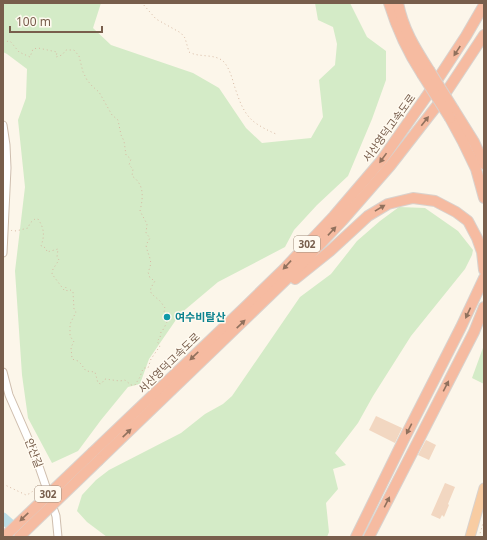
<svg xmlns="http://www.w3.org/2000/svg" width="487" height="540" font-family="'Noto Sans','Noto Sans KR',sans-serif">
<rect width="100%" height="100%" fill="#fcf6ea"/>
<g fill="#d4ebc7">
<polygon points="3,3 101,3 93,28 111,45 193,73 219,88 246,128 262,143 311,138 323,117 319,80 335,65 337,44 333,27 318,20 315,3 350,3 367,37 386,51 386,80 372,119 348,176 317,205 294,230 285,247 218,282 180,314 149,359 140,384 128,387 101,420 78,451 52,463 28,418 22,375 15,271 25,187 18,120 26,98 27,69 7,54 3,52"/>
<polygon points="399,207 425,208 458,231 473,250 472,255 465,269 411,336 373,396 358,423 335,453 346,465 333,469 338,489 326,503 329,532 327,537 107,537 87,522 77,511 82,495 96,480 109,470 181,433 205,414 223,404 232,396 300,297 331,274 357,241 380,221"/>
<polygon points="484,345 484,384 472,378"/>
</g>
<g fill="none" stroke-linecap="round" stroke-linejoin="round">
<polyline stroke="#bddfe7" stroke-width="11" points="3,518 21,534"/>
</g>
<g fill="#f2d7c1">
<polygon points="376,416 402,428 395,443 369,430"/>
<polygon points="426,440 436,445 429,460 418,455"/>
<polygon points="445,483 455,487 448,504 449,505 444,517 442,515 440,519 431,515"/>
</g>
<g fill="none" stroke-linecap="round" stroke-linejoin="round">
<g stroke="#cfbeae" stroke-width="9">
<g id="tertiary">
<polyline points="3,125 6,145 7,168 3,253"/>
<polyline points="3,372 9,395 34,452 44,481 56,516 58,537"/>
</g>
</g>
<g stroke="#d9d2cd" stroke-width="11">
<polyline id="trunk" points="470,537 484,488"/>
</g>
<g stroke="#d9d2cd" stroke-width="12">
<g id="motorway">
<path d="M389,3C397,29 407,51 422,74"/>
<path d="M398,3C403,29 415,48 429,70"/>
<polyline points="454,110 474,142 484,164"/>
<polyline points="450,118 463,142 476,169 484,198"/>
<polyline points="295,279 330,251 368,216 388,204 413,198 435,201 456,212 468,221 477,238 482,252 484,270"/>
<polyline points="93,452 245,307 284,269 334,216 381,161 426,97 466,36 484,5"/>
<polyline points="99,460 291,275 342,221 390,166 439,103 484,35"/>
<polyline points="356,537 404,439 461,327 484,278"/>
<polyline points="369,537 474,332 484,307"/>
</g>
</g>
<g stroke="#d8baa4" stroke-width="1" stroke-dasharray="1 3" stroke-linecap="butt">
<path d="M141,3H142L156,19L181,33L185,38L189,52C199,58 215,53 224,62C229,68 232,77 234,85C239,99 243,115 257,124C263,128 269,131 276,134"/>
<path d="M3,42L10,41L19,52L30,57L33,49L38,48L57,52L56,57L62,55L66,50H74L79,56L83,72L87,80L92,86L99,92L112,115L118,120L121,135L124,141L126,155L131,159L129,165L133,169L132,176C145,185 143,198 140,211L147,224L146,233L150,238L146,245C148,257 154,260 148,272L150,278L155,281C148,292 149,292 159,300C161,302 163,305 165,308L164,312L169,313L170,315C168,319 164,330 161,332L160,338L157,341L160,346L151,359L148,368H144L142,371L140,377L135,385H131L125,380L120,381L105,379L101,384L98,383L95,372L86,371L81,364L78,361L72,359L71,347L74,342L70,336V324L76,312L74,309L73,292L71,290L67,291L66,287L64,290L52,274L53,269L59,260L57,257L58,249L47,252L46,248L41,246C45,235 44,228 38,219H35L30,223L28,228L16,231L12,230L11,231"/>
<polyline points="3,484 26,495 31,493 38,485"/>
<polyline points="479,537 484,520"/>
</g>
<use href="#tertiary" stroke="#fff" stroke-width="7"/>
<use href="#trunk" stroke="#f8cca2" stroke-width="9"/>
<use href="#motorway" stroke="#f6bba1" stroke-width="10"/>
<g stroke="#d9d2cd" stroke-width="12" stroke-linecap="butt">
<g id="motorway-bridge">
<polyline points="429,70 454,110"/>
<polyline points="422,74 450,118"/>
<polyline points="4,537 93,452"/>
<polyline points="19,537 99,460"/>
</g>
</g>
<use href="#motorway-bridge" stroke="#f6bba1" stroke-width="10"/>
</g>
<defs><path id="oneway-solid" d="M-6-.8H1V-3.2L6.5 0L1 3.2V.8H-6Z"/></defs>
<g fill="#91715d">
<use href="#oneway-solid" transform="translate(457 51) rotate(123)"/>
<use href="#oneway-solid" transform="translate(425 121) rotate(-52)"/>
<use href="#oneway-solid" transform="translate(383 158) rotate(126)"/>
<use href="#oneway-solid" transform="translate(380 208) rotate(-31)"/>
<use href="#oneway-solid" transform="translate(332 231) rotate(-47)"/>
<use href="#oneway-solid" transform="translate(287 265) rotate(133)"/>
<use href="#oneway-solid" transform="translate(468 313) rotate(115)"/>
<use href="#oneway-solid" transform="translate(241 324) rotate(-44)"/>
<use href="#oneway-solid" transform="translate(194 356) rotate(136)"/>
<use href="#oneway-solid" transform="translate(446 386) rotate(-63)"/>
<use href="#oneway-solid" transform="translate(409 429) rotate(117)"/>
<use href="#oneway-solid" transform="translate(127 433) rotate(-44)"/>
<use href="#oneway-solid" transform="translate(387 502) rotate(-63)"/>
<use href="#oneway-solid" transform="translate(24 517) rotate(136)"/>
</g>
<circle fill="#0f9aa8" stroke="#fffaf0" stroke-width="1.5" cx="167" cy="317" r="4"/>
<g text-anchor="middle" stroke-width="3" stroke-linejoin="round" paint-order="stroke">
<g fill="#fffaf0" stroke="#a08d7d" stroke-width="1">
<rect x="294" y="236" width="26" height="16" rx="3"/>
<rect x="35" y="486" width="26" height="16" rx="3"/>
</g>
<g font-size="10" font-weight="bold" fill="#785e4c">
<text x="307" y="248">302</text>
<text x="48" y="498">302</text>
</g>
<g font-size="11" fill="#785e4c" stroke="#fffaf0">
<text transform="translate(389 128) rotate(-54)" y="4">서산영덕고속도로</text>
<text transform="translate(169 363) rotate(-44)" y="4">서산영덕고속도로</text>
<text transform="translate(34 453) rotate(69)" y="4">안산길</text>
</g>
<g font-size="11" font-weight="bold" fill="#0d838f" stroke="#fffaf0" text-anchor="start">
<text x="175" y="321">여수비탈산</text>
</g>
</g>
<rect width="487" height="540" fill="none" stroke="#785e4c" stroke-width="8"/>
<path d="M10 26v6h92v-6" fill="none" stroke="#785e4c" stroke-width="2"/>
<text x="16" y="26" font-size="12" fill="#785e4c" stroke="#fffaf0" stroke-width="3" paint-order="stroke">100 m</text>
</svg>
